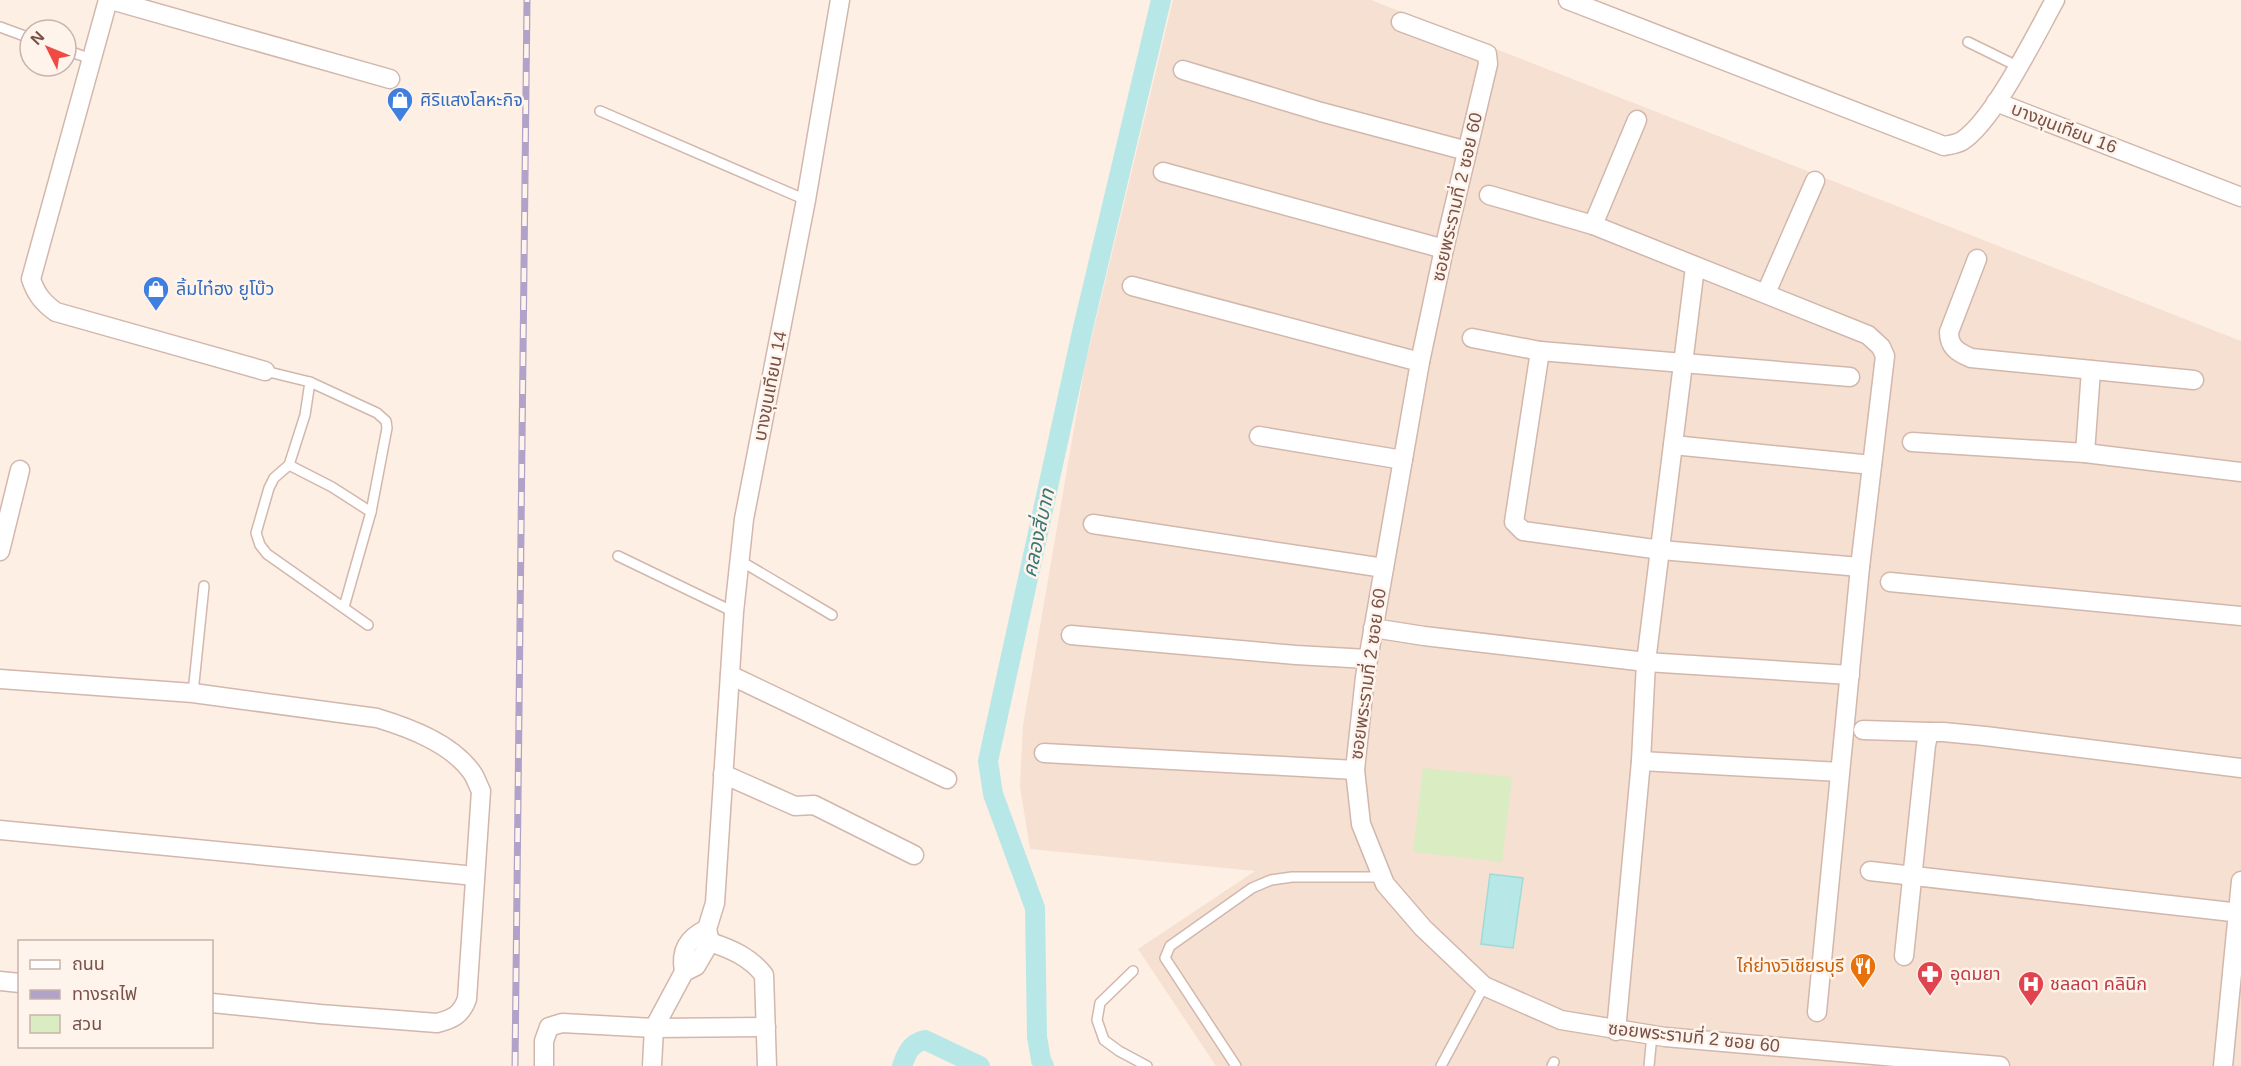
<svg xmlns="http://www.w3.org/2000/svg" width="2241" height="1066" font-family="Arial,'Noto Sans Thai',sans-serif">
<rect width="100%" height="100%" fill="#feefe4"/>
<polygon fill="#f6e0d2" points="1173,0 1371,0 2241,341 2241,1066 1216,1066 1138,949 1255,871 1030,849 1020,787 1023,725 1085,365"/>
<polygon fill="#daecc1" points="1423,768 1512,777 1502,862 1413,852"/>
<polygon fill="#b7e8e7" stroke="#9ddbda" stroke-width="1.5" points="1490,874 1523,878 1513,948 1481,944"/>
<g fill="none" stroke-linecap="round" stroke-linejoin="round">
<g stroke="#b7e8e7" stroke-width="20">
<path d="M902,1066C907,1052 911,1043 925,1040L980,1066"/>
<polyline points="1044,1066 1041,1060 1037,1037 1035,908 993,794 988,761 1082,332 1161,0"/>
</g>
<g stroke="#d2b7ac" stroke-width="12">
<g id="lane">
<polyline points="0,27 30,38"/>
<polyline points="1968,42 2017,66"/>
<polyline points="66,50 91,59"/>
<polyline points="600,111 806,200"/>
<polyline points="265,371 310,382 305,415 289,465 274,478 269,488 256,533 260,545 267,554 368,625"/>
<polyline points="310,382 377,413 386,421 387,428 371,512"/>
<polyline points="289,465 332,487 371,512 344,607"/>
<polyline points="618,556 734,612"/>
<polyline points="739,560 832,615"/>
<polyline points="193,693 204,586"/>
<polyline points="1133,971 1100,1003 1097,1020 1104,1040 1119,1051 1147,1066"/>
<polyline points="1236,1066 1165,958 1170,946 1252,888 1271,880 1292,877 1382,877"/>
<polyline points="1441,1066 1484,986"/>
<polyline points="1552,1066 1554,1062"/>
<polyline points="1649,1066 1652,1035"/>
</g>
</g>
<g stroke="#d2b7ac" stroke-width="21">
<g id="street">
<path d="M108,0L31,279C36,294 43,303 56,312L265,371"/>
<polyline points="111,0 390,79"/>
<path d="M1568,0L1944,146C1949,145 1957,144 1962,141C1994,120 2035,36 2055,0"/>
<polyline points="1401,22 1487,54 1488,64 1444,249 1420,362 1365,677 1355,770 1361,824 1385,884 1423,928 1484,986 1561,1020 1665,1037 2000,1066"/>
<polyline points="1183,70 1321,112 1467,151"/>
<polyline points="1996,102 2241,197"/>
<polyline points="1163,172 1444,249"/>
<polyline points="1489,195 1593,225 1868,335 1881,347 1885,356 1860,567 1817,1012"/>
<polyline points="1593,225 1637,120"/>
<path d="M1977,259L1949,332C1949,347 1957,352 1971,358L2194,380"/>
<polyline points="1132,286 1420,362"/>
<polyline points="1766,293 1815,181"/>
<polyline points="1472,338 1540,351 1850,377"/>
<polyline points="1540,351 1514,522 1523,531 1661,550 1860,567"/>
<polyline points="1259,436 1403,460"/>
<polyline points="1912,442 2085,453 2241,472"/>
<polyline points="1673,445 1872,465"/>
<polyline points="2085,453 2091,370"/>
<polyline points="1093,524 1384,568"/>
<polyline points="0,551 20,470"/>
<polyline points="1890,582 2241,616"/>
<polyline points="1373,628 1424,636 1646,662 1850,675"/>
<polyline points="1071,635 1296,655 1368,659"/>
<polyline points="730,675 947,779"/>
<path d="M0,679L193,693L377,718C410,728 453,744 473,774C476,779 478,785 481,791L467,999C461,1015 453,1019 437,1023L320,1014L212,1003"/>
<polyline points="1863,730 1929,732"/>
<polyline points="1044,753 1355,770"/>
<polyline points="1641,761 1840,772"/>
<polyline points="723,774 795,806 814,805 914,855"/>
<polyline points="0,830 475,876"/>
<polyline points="1870,871 2241,913"/>
<path d="M710,942C731,949 750,957 764,975L767,1066"/>
<polyline points="1904,956 1926,745 1929,732 1943,732 1985,736 2241,768"/>
<path d="M684,972C680,950 688,938 707,929"/>
<polyline points="0,981 20,983"/>
<polyline points="1616,1031 1641,761 1646,662 1695,267"/>
<polyline points="544,1066 544,1041 549,1027 562,1023 654,1028 766,1027"/>
<polyline points="652,1066 654,1028 684,972 696,966 710,942 707,929 715,903 734,612 744,519 806,200 840,0"/>
<polyline points="2223,1066 2241,881"/>
</g>
</g>
<use href="#lane" stroke="#fff" stroke-width="9"/>
<use href="#street" stroke="#fff" stroke-width="18"/>
<g stroke="#b0a2c8" stroke-width="7">
<polyline id="rail" points="515,1066 527,0"/>
</g>
<use href="#rail" stroke="#fff4ec" stroke-width="4.5" stroke-dasharray="14" stroke-linecap="butt"/>
</g>
<defs>
<g id="shop-pin" transform="scale(1.35)"><path d="M0 17L-7.5 6A9.5 9.5 0 1 1 7.5 6Z" fill="#3f7fe0" stroke="#fff4ec"/><path d="M-5-2.5h2.3a2.7 3.5 0 0 1 5.4 0H5L5.5 6h-11ZM-1.5-2.5h3a1.5 2.3 0 0 0-3 0Z" fill="#fff"/></g>
<g id="restaurant-pin" transform="scale(1.35)"><path d="M0 17L-7.5 6A9.5 9.5 0 1 1 7.5 6Z" fill="#e8710a" stroke="#fff4ec"/><path d="M-5-6h1v4h1v-4h1v4h1v-4h1v5L-1.5 .5V6h-2V.5L-5-1ZM5-6V6H3V1.5H1.5Q1.5-4 5-6Z" fill="#fff"/></g>
<g id="pharmacy-pin" transform="scale(1.35)"><path d="M0 17L-7.5 6A9.5 9.5 0 1 1 7.5 6Z" fill="#e0444e" stroke="#fff4ec"/><path d="M-2-6h4v4h4v4h-4v4h-4v-4h-4v-4h4Z" fill="#fff"/></g>
<g id="hospital-pin" transform="scale(1.35)"><path d="M0 17L-7.5 6A9.5 9.5 0 1 1 7.5 6Z" fill="#e0444e" stroke="#fff4ec"/><path d="M-5-5h3v3.5h4V-5h3V5h-3V1.5h-4V5h-3Z" fill="#fff"/></g>
</defs>
<g fill-rule="evenodd">
<use href="#shop-pin" x="400" y="100"/>
<use href="#shop-pin" x="156" y="289"/>
<use href="#restaurant-pin" x="1863" y="966"/>
<use href="#pharmacy-pin" x="1930" y="974"/>
<use href="#hospital-pin" x="2031" y="984"/>
</g>
<g text-anchor="middle" stroke-width="5" stroke-linejoin="round" paint-order="stroke">
<g font-size="18" fill="#366cbe" stroke="#fff4ec" text-anchor="start">
<text x="420" y="106">ศิริแสงโลหะกิจ</text>
<text x="176" y="295">ลิ้มไท๋ฮง ยูโบ๊ว</text>
</g>
<g font-size="18" fill="#785148" stroke="#fff4ec">
<text transform="translate(2064 128) rotate(21)" y="6">บางขุนเทียน 16</text>
<text transform="translate(1457 197) rotate(-77)" y="6">ซอยพระรามที่ 2 ซอย 60</text>
<text transform="translate(770 386) rotate(-79)" y="6">บางขุนเทียน 14</text>
<text transform="translate(1368 674) rotate(-82)" y="6">ซอยพระรามที่ 2 ซอย 60</text>
<text transform="translate(1694 1037) rotate(6)" y="6">ซอยพระรามที่ 2 ซอย 60</text>
</g>
<g font-size="18" fill="#c56008" stroke="#fff4ec" text-anchor="end">
<text x="1844" y="972">ไก่ย่างวิเชียรบุรี</text>
</g>
<g font-size="18" fill="#be3a42" stroke="#fff4ec" text-anchor="start">
<text x="1950" y="980">อุดมยา</text>
<text x="2050" y="990">ชลลดา คลินิก</text>
</g>
<g font-size="20" font-style="italic" fill="#387776" stroke="#fff4ec">
<text transform="translate(1038 533) rotate(-78)" y="7">คลองสี่บาท</text>
</g>
</g>
<rect x="18" y="940" width="195" height="108" fill="#fff4ec" stroke="#c9b3aa" stroke-width="1.5"/>
<rect x="30" y="960" width="30" height="9" fill="#ffffff" stroke="#c9b3aa" stroke-width="1.5"/>
<text x="72" y="970" font-size="18" fill="#785148">ถนน</text>
<rect x="30" y="990" width="30" height="9" fill="#b0a2c8" stroke="#c9b3aa" stroke-width="1.5"/>
<text x="72" y="1000" font-size="18" fill="#785148">ทางรถไฟ</text>
<rect x="30" y="1015" width="30" height="18" fill="#daecc1" stroke="#c9b3aa" stroke-width="1.5"/>
<text x="72" y="1030" font-size="18" fill="#785148">สวน</text>
<g transform="translate(48 48) rotate(313)"><circle r="28" fill="#fff4ec" stroke="#c9b3aa" stroke-width="1.5"/>
<path d="M0-4.5L10 22L0 15L-10 22Z" fill="#ef4b42"/>
<text y="-9" font-size="16" font-weight="bold" text-anchor="middle" fill="#785148">N</text>
</g>
</svg>
